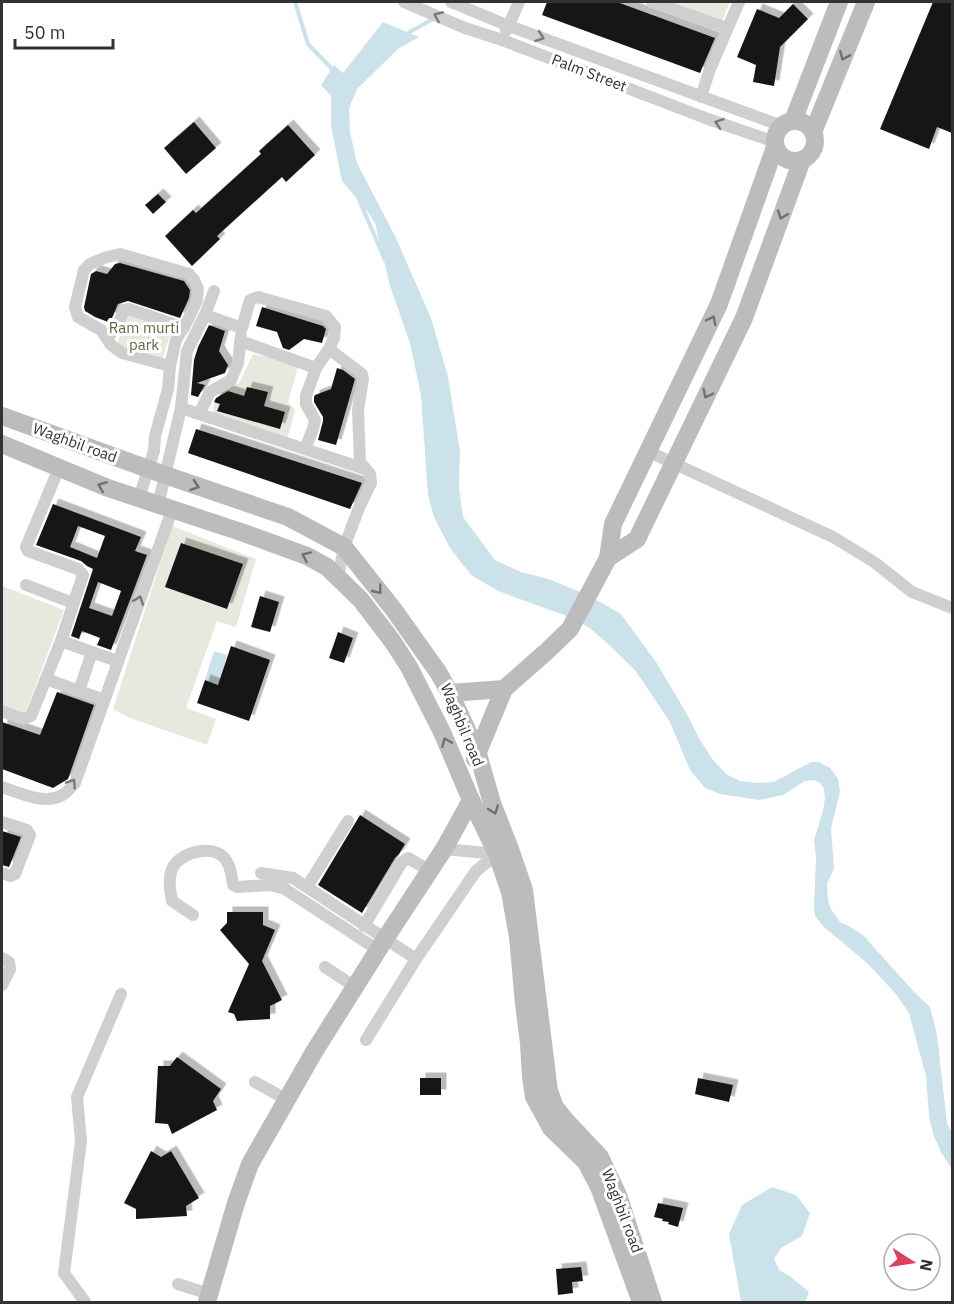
<svg xmlns="http://www.w3.org/2000/svg" width="954" height="1304" font-family="'IBM Plex Sans',sans-serif">
<defs>
<filter id="shadow"><feDropShadow dx="5.5" dy="-5.5" stdDeviation="0" flood-color="#0004"/></filter>
</defs>
<rect width="100%" height="100%" fill="#fff"/>
<g fill="#e6eade">
<polygon points="664,2 730,2 721,23"/>
<polygon points="127,314 172,329 162,360 117,345"/>
<polygon points="253,354 299,364 288,402 295,410 288,437 212,413 221,387 239,383"/>
<polygon points="172,526 256,559 236,627 217,621 186,708 216,719 207,745 130,718 113,709"/>
<polygon points="2,586 64,610 25,714 2,705"/>
</g>
<g fill="#cce2ea">
<polygon points="383,22 419,37 398,49 357,89 349,108 350,132 357,163 395,236 431,318 448,377 460,451 459,488 463,517 495,560 521,572 548,579 586,594 621,614 656,662 688,716 700,740 713,760 726,774 740,781 757,783 774,782 811,762 819,762 830,768 838,779 840,792 831,828 834,868 827,884 828,900 831,909 840,922 847,925 863,935 914,992 930,1007 937,1035 947,1123 952,1133 952,1169 942,1154 933,1134 929,1116 926,1076 909,1013 895,993 867,963 823,926 815,916 814,906 816,858 814,840 823,811 825,798 824,789 820,783 814,780 805,781 783,795 759,800 720,794 705,788 690,770 670,722 635,670 608,644 592,630 575,619 498,591 471,575 450,548 434,517 428,495 421,395 410,343 390,286 375,223 368,212 342,181 331,126 331,96 321,85 334,65 343,73"/>
<polygon points="214,651 227,655 224,667 240,672 234,690 205,680"/>
<polygon points="772,1187 796,1195 810,1213 802,1236 781,1248 774,1259 779,1270 791,1277 809,1292 805,1302 741,1302 729,1234 742,1205"/>
</g>
<g fill="none" stroke-linecap="round" stroke-linejoin="round">
<g stroke="#cce2ea" stroke-width="4">
<polyline points="295,2 308,44 335,72"/>
<polyline points="406,34 433,19"/>
<polyline points="357,195 385,260"/>
</g>
</g>
<g fill="#191919" fill-rule="evenodd" filter="url(#shadow)">
<polygon points="547,2 617,2 715,38 700,73 542,15"/>
<polygon points="933,2 952,2 952,133 937,127 929,149 880,129"/>
<polygon points="793,4 808,19 780,47 774,86 753,82 756,65 737,57 757,9 779,18"/>
<polygon points="194,122 216,148 186,174 164,148"/>
<polygon points="288,125 315,155 286,182 282,177 217,236 220,239 192,266 165,236 193,210 196,213 261,154 259,151"/>
<polygon points="158,194 166,202 153,214 145,205"/>
<polygon points="120,263 184,281 190,290 189,298 180,318 128,301 118,304 112,318 109,318 108,322 95,317 85,311 84,307 91,274 96,271 107,274 115,264"/>
<polygon points="262,307 323,326 326,329 322,343 304,339 289,350 283,348 277,332 256,326"/>
<polygon points="209,325 225,331 219,351 228,365 225,373 197,383 205,385 198,397 191,395 194,360 198,347"/>
<polygon points="337,368 343,370 355,379 336,445 318,440 323,421 323,417 314,402 314,397 315,395 331,389"/>
<polygon points="247,387 268,392 264,406 285,412 280,429 217,411 220,404 214,402 216,398 228,391 244,396"/>
<polygon points="196,429 362,483 350,509 188,453"/>
<path d="M53,504L141,537L135,551L147,555L111,650L97,645L100,638L82,631L79,639L71,636L93,569L87,566L81,561L36,545ZM78,526L105,536L97,558L70,547ZM98,582L121,591L112,616L89,608Z"/>
<polygon points="181,543 243,564 227,609 165,587"/>
<polygon points="260,596 279,602 270,632 251,627"/>
<polygon points="338,632 353,638 344,663 329,658"/>
<polygon points="231,646 270,660 249,721 197,703 205,680 218,685"/>
<polygon points="57,692 94,705 68,779 53,788 2,769 2,722 40,735"/>
<polygon points="360,815 405,844 399,854 395,858 362,913 318,885"/>
<polygon points="2,831 21,837 9,867 2,865"/>
<polygon points="227,912 263,912 263,925 275,930 262,961 282,1000 270,1006 270,1019 237,1021 234,1014 228,1012 249,964 220,930 227,923"/>
<polygon points="177,1057 221,1089 213,1101 217,1110 172,1134 168,1124 155,1123 158,1066 170,1066"/>
<rect x="420" y="1078" width="21" height="17"/>
<polygon points="698,1078 733,1085 729,1102 695,1094"/>
<polygon points="151,1151 161,1157 171,1151 199,1198 186,1206 187,1216 136,1219 136,1209 124,1203"/>
<polygon points="658,1203 683,1208 678,1227 668,1224 669,1222 662,1221 663,1219 654,1217"/>
<polygon points="581,1267 583,1281 572,1282 573,1293 558,1295 556,1269"/>
</g>
<g fill="none" stroke-linecap="round" stroke-linejoin="round">
<g stroke="#cfcfcf" stroke-width="12">
<polyline points="404,2 465,28 502,40 708,119 775,142"/>
<polyline points="451,2 509,26 782,126"/>
<polyline points="652,2 727,28"/>
<polyline points="506,31 519,2"/>
<polyline points="701,97 710,69 739,2"/>
<polyline points="205,315 214,291"/>
<polyline points="107,339 119,322 124,310 129,309 184,328"/>
<polyline points="240,341 316,368 329,349"/>
<polyline points="181,408 365,469"/>
<polyline points="199,414 210,392 231,380 238,363 241,336"/>
<polyline points="305,449 313,429 315,420 306,404 306,396 316,368"/>
<polyline points="647,451 833,537 874,562 912,592 952,608"/>
<polyline points="59,468 26,547 28,551 78,569 83,575 61,641 117,661"/>
<polyline points="139,498 154,451 155,436 168,389 170,366 176,340 188,320 197,300 198,289 194,280 189,274 120,254 104,258 90,264 84,270 75,307 78,317 101,330 111,345 122,353 170,366"/>
<polyline points="158,505 181,408 187,351 205,315 242,328 250,300 258,297 326,316 335,327 334,338 329,349 362,374 363,379 358,410 360,462 370,474 371,483 359,508 344,547 338,578"/>
<polyline points="26,585 73,603"/>
<polyline points="46,679 104,700"/>
<polyline points="79,691 92,652"/>
<polyline points="2,711 23,719 31,716 61,641"/>
<path d="M2,787C19,793 47,806 64,794C68,791 71,787 75,783L172,510"/>
<polyline points="2,822 27,830 30,835 15,874 11,876 2,873"/>
<polyline points="444,849 497,854"/>
<polyline points="261,873 293,878 416,959"/>
<polyline points="307,887 348,821"/>
<path d="M193,915L172,901C170,890 168,880 172,869C181,850 218,843 227,862C231,868 232,878 233,885L237,887L271,885L285,889L378,950"/>
<polyline points="364,926 402,862 408,858 430,871"/>
<polyline points="2,958 9,962 10,969 2,985"/>
<polyline points="325,967 355,987"/>
<polyline points="366,1040 416,959 476,871 497,854 504,851"/>
<polyline points="255,1082 287,1100"/>
<polyline points="178,1284 209,1294"/>
<polyline points="85,1302 64,1273 81,1141 77,1097 121,994"/>
</g>
<g stroke="#bcbcbc" stroke-width="18">
<circle cx="795" cy="141" r="20"/>
<polyline points="793,121 839,2"/>
<polyline points="813,132 866,2"/>
<polyline points="2,416 165,475 288,517 344,547 394,610 438,672 450,693 478,754 492,803 510,849 524,890 549,1091 555,1107 567,1122 600,1157 618,1195 653,1302"/>
<polyline points="2,444 108,488 244,533 307,556 327,567 361,600 393,642 409,667 442,732 471,800 497,854 510,892 518,937 524,1004 529,1043 531,1077 534,1097 551,1128 586,1162 599,1187 641,1302"/>
<polyline points="608,558 637,539 744,318 802,160"/>
<polyline points="450,693 504,689"/>
<polyline points="475,759 504,689 546,652 570,629 608,558 613,524 719,304 775,147"/>
<polyline points="207,1302 236,1203 250,1164 314,1052 385,939 444,849 471,800"/>
</g>
</g>
<defs><path id="oneway-chevron" d="M-2-3.5L2.5 0L-2 3.5" fill="none" stroke-width="1.6" stroke-linecap="round" stroke-linejoin="round" transform="scale(1.5)"/></defs>
<g stroke="#797979">
<use href="#oneway-chevron" transform="translate(438 16) rotate(-157)"/>
<use href="#oneway-chevron" transform="translate(540 37) rotate(20)"/>
<use href="#oneway-chevron" transform="translate(719 123) rotate(-161)"/>
<use href="#oneway-chevron" transform="translate(139 600) rotate(-70)"/>
<use href="#oneway-chevron" transform="translate(72 783) rotate(-57)"/>
</g>
<g stroke="#707070">
<use href="#oneway-chevron" transform="translate(844 56) rotate(112)"/>
<use href="#oneway-chevron" transform="translate(782 215) rotate(110)"/>
<use href="#oneway-chevron" transform="translate(712 320) rotate(-64)"/>
<use href="#oneway-chevron" transform="translate(707 394) rotate(116)"/>
<use href="#oneway-chevron" transform="translate(102 486) rotate(-158)"/>
<use href="#oneway-chevron" transform="translate(195 486) rotate(19)"/>
<use href="#oneway-chevron" transform="translate(306 556) rotate(-156)"/>
<use href="#oneway-chevron" transform="translate(378 590) rotate(51)"/>
<use href="#oneway-chevron" transform="translate(446 742) rotate(-113)"/>
<use href="#oneway-chevron" transform="translate(494 810) rotate(69)"/>
</g>
<g text-anchor="middle" stroke-width="6" stroke-linejoin="round" paint-order="stroke">
<g font-size="15" fill="#323232" stroke="#fff">
<text transform="translate(589 73) rotate(21)" y="5">Palm Street</text>
<text transform="translate(75 443) rotate(20)" y="5">Waghbil road</text>
<text transform="translate(462 725) rotate(67)" y="5">Waghbil road</text>
<text transform="translate(622 1211) rotate(69)" y="5">Waghbil road</text>
</g>
<g font-size="15" fill="#596c41" stroke="#fff">
<text x="144" y="333">Ram murti<tspan x="144" dy="17">park</tspan></text>
</g>
</g>
<rect width="954" height="1304" fill="none" stroke="#323232" stroke-width="6"/>
<g transform="translate(912 1262) rotate(102)"><circle r="28" fill="#ffffff" stroke="#adadad" stroke-width="1.5"/>
<path d="M0-4.5L10 22L0 15L-10 22Z" fill="#dd405c"/>
<text y="-9" font-size="16" font-weight="bold" text-anchor="middle" fill="#323232">N</text>
</g>
<path d="M15 39v9h98v-9" fill="none" stroke="#323232" stroke-width="3"/>
<text x="24" y="39" font-size="18" fill="#323232" stroke="#ffffff" stroke-width="4.5" paint-order="stroke">50 m</text>
</svg>
